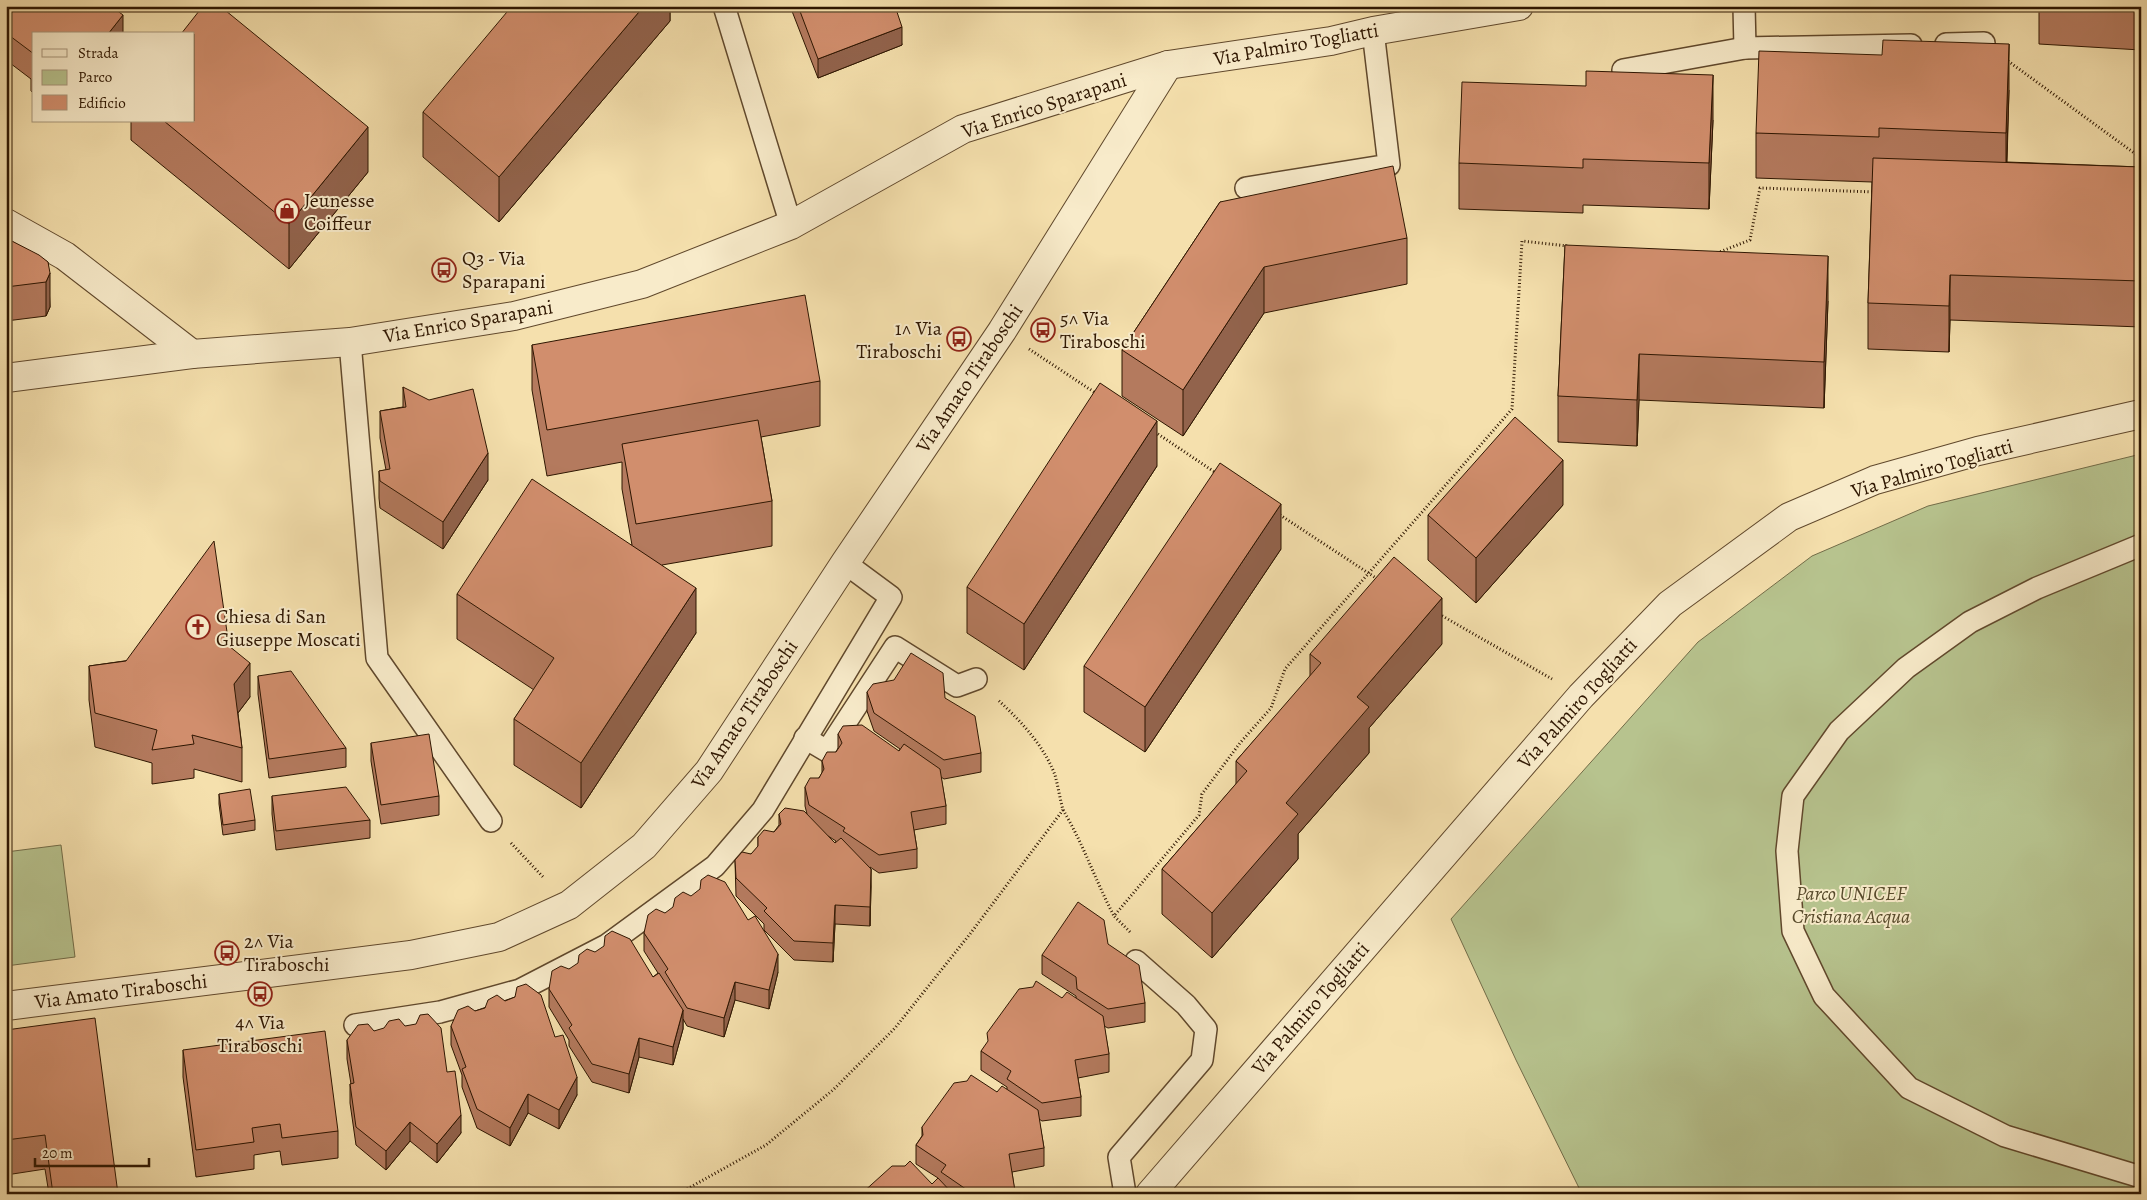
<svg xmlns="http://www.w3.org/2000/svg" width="2147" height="1200" font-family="Alegreya,serif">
<rect width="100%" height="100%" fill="#f5e0ad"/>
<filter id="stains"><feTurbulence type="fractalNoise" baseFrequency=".004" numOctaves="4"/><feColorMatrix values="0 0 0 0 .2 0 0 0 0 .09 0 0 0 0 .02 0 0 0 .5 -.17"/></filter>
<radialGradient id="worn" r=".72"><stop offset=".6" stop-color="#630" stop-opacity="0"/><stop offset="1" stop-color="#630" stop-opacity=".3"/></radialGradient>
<g fill="#b7c38e" stroke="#726c48">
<polygon points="2141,454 2141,1194 1582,1194 1516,1060 1451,919 1698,642 1812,556 1928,506"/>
<polygon points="61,845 75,957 6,966 6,852"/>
</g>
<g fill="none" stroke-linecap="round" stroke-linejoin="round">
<g stroke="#60482c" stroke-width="24">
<g id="service">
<polyline points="724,6 791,225"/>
<polyline points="1744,6 1745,48"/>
<polyline points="1946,44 1984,43"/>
<polyline points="1623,70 1745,48 1911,45"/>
<polyline points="1246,188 1389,165 1373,31"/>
<polyline points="350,342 377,658 491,821"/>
<polyline points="2141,545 2037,588 1970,622 1906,668 1839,731 1793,796 1787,851 1793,931 1824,996 1909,1088 2005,1136 2141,1177"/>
<polyline points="805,738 827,751 895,647 957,686 976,679"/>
<polyline points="355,1025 440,1012 520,990 607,945 715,866 763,810 891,597 845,563"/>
<polyline points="1125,1194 1119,1157 1202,1060 1206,1029 1186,1005 1136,961"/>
</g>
</g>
<g stroke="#60482c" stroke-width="30">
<g id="minor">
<polyline points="6,223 65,256 192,354"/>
<polyline points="6,378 192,354 350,342 514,316 642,284 791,225 963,129 1168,65 1331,41 1373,31 1519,6"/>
<polyline points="6,1006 411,955 499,937 569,905 644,846 709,771 845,563 1002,331 1168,65"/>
<polyline points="1150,1194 1581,696 1670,604 1789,517 1875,480 1978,451 2141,414"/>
</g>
</g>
<g stroke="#2e1601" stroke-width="3" stroke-dasharray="1 2.5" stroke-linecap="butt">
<polyline points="2008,61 2141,158"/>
<polyline points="1717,253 1750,240 1760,188 1875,192"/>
<polyline points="1029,349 1097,394"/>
<polyline points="1155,432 1216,473"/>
<polyline points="1277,513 1379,580"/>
<polyline points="1439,614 1552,679"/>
<path d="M1063,810C1083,843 1096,882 1114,916"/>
<polyline points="511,843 544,878"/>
<polyline points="1130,932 1114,916 1199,815 1202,794 1240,743 1271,708 1285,669 1512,409 1522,241 1568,246"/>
<path d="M678,1194L766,1145L833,1090L895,1028L970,934L1063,810C1060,799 1058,786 1055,775C1044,746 1021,721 998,700"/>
</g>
<use href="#service" stroke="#f8ebca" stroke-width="21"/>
<use href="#minor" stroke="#f8ebca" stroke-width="28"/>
</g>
<g fill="#b47a5e" stroke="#2e1601" fill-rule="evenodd">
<polygon points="6,6 123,34 34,34 34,94 31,91 31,79 6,60"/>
<polygon points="670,6 670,21 499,222 423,157 423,112"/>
<polygon points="790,6 895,6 902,45 818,78"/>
<polygon points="2039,6 2141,6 2141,50 2039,44"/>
<polygon points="2009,90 2007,162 2141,167 2141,327 1950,320 1949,352 1868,349 1868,303 1872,182 1756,178 1756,133"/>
<polygon points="1713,120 1709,209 1583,205 1583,213 1459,209 1459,163"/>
<polygon points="131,121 194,121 368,172 289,269 131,140"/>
<polygon points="1220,202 1407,238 1407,284 1264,313 1183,436 1122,396 1122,350"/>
<polygon points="6,238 48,262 50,307 46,316 6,321"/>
<polygon points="1565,245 1828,301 1824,408 1639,400 1637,446 1558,442 1558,396"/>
<polygon points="532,345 820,381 820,426 761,437 772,501 772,546 662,565 696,633 581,808 514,765 514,719 534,690 457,639 457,594 632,545 622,489 622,462 547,476 532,390"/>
<polygon points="403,387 488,480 443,549 380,508 379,498 379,471 386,470 380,438 380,411 403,407"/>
<polygon points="1157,466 1024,670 967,633 967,587"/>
<polygon points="1563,505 1476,603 1428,560 1428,515"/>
<polygon points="1281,549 1145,752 1084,712 1084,666"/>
<polygon points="1442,644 1369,728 1369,753 1298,834 1298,859 1212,958 1162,914 1162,869 1236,784 1236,761 1310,677 1310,654"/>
<polygon points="229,646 250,697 238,713 242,748 242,782 194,769 194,778 152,784 152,763 95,747 89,700 89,666"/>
<polygon points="258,676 346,748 346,767 269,778 258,694"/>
<path d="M867,692L945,698L981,753V772L944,779L941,777L946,806V824L914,830L917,849V868L879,873L870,867L871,887L870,926L835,924L833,962L794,960L764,930V924L736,896L735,860L751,854L758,847V837L774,832L779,825V814H807L805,806V787L819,778L822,773V761L836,752L838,748V734L899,751L900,749L874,731L867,711ZM828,836L836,841L835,843Z"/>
<polygon points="371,743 439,796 439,815 381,824 371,761"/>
<polygon points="219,794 255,820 255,830 223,835 219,804"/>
<polygon points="272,796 370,820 370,838 276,850 272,814"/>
<polygon points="665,913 778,972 769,1009 735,1000 724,1037 687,1026 683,1019 683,1029 673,1065 639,1057 629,1093 592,1082 569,1046 569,1040 549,1007 549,989 569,969 653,977 658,973 644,951 644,933"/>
<polygon points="1108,944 1145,1003 1145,1022 1108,1028 1104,1026 1109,1054 1109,1072 1078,1078 1081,1097 1081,1116 1042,1121 1039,1119 1044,1148 1044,1166 1012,1172 1015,1194 861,1194 932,1184 938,1178 916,1164 916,1145 922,1136 922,1127 997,1092 1007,1089 1007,1087 981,1070 981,1051 1062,998 1076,998 1076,996 1042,974 1042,955"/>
<polygon points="515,997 555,1037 577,1095 559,1129 528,1113 510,1146 477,1128 462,1087 462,1075 451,1045 451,1026 475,1011"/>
<polygon points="6,1030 118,1194 49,1194 45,1169 6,1175"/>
<polygon points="374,1031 447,1072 461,1133 437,1163 410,1141 386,1170 356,1145 350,1103 350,1084 351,1084 347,1059 347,1040"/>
<polygon points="183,1050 338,1131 338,1158 282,1165 280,1151 254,1155 254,1169 196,1177 183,1077"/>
</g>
<g fill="#92634c" stroke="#2e1601">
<polygon points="644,6 670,6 670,21 499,222 499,177"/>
<polygon points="123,15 123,34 108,34"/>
<polygon points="902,27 902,45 818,78 818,59"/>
<polygon points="2009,44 2009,90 2006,178 2006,133"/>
<polygon points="1713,75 1713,120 1709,209 1709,163"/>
<polygon points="368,127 368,172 289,269 289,224"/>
<polygon points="1828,256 1828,301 1824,408 1824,362"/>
<polygon points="1264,267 1264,313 1183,436 1183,390"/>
<polygon points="50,273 50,307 46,316 46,282"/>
<polygon points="1950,275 1950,320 1949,352 1949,306"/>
<polygon points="1639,354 1639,400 1637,446 1637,400"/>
<polygon points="1157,421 1157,466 1024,670 1024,624"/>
<polygon points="488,453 488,480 443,549 443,522"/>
<polygon points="1563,460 1563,505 1476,603 1476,558"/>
<polygon points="1281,504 1281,549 1145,752 1145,707"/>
<polygon points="696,588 696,633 581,808 581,763"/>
<polygon points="1442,598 1442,644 1369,728 1369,753 1298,834 1298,859 1212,958 1212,913 1357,697"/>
<polygon points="250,663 250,697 234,718 234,684"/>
<polygon points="871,869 871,887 870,926 870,907"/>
<polygon points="835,905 835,924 833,962 833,943"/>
<polygon points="778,954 778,972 769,1009 769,990"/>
<polygon points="735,982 735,1000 724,1037 724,1018"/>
<polygon points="683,1010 683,1029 673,1065 673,1047"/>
<polygon points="639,1038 639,1057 629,1093 629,1074"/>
<polygon points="577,1077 577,1095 559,1129 559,1110"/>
<polygon points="528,1094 528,1113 510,1146 510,1128"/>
<polygon points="461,1115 461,1133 437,1163 437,1144"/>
<polygon points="410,1122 410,1141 386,1170 386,1151"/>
</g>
<g fill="#d18e6d" stroke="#2e1601">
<polygon points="6,6 111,6 123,15 108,34 34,34 34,54 6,33 6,12 8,10 6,9"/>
<polygon points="203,6 220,6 368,127 289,224 164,121 194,121 194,34 181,34"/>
<polygon points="512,6 644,6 499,177 423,112"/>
<polygon points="798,6 895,6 902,27 818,59"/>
<polygon points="1883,40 2009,44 2006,133 1879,128 1879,137 1756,133 1759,51 1882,55"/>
<polygon points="1586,71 1713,75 1709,163 1583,159 1583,168 1459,163 1462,82 1586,86"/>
<polygon points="1873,158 2141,167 2141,281 1950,275 1949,306 1868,303"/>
<polygon points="1393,166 1407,238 1264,267 1183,390 1122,350 1220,202"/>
<polygon points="6,238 39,255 48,262 50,273 46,282 6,287"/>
<polygon points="1565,245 1828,256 1824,362 1639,354 1637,400 1558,396"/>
<polygon points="805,295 820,381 547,430 532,345"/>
<polygon points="1100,383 1157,421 1024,624 967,587"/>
<polygon points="403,387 429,400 473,389 488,453 443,522 380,481 379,471 390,469 380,411 406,407"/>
<polygon points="1515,417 1563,460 1476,558 1428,515"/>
<polygon points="758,420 772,501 636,524 622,444"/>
<polygon points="1220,463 1281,504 1145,707 1084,666"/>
<polygon points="532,479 696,588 581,763 514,719 554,658 457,594"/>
<polygon points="214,541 229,646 250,663 234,684 242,748 192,735 194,744 152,750 157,730 95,713 89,666 126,661"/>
<polygon points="1394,557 1442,598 1357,697 1369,707 1286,803 1298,814 1212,913 1162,869 1247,771 1236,761 1321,663 1310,654"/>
<polygon points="911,653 943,673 945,698 975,716 981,753 944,760 874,713 867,692 873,684 894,680"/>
<polygon points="291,671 346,748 269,759 258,676"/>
<polygon points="862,725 899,751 904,744 940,769 946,806 911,812 917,849 879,855 843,831 845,828 809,805 805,787 810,778 819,778 824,769 822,761 827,752 836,752 842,743 838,734 843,726"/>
<polygon points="429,734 439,796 381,805 371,743"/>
<polygon points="346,787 370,820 276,831 272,796"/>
<polygon points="250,789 255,820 223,825 219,794"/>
<polygon points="785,808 804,811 835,843 841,838 871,869 870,907 835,905 833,943 794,941 764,911 767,908 736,878 735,860 742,852 751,854 758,846 758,837 764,830 774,832 781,824 779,814"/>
<polygon points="708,875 725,882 748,920 755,916 778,954 769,990 735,982 724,1018 687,1008 665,972 668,969 644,933 648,915 656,909 665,913 673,907 675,898 683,892 691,896 700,889 701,880"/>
<polygon points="1078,902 1104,920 1108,944 1139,965 1145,1003 1108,1009 1077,989 1076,977 1042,955"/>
<polygon points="612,931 630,939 653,977 659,973 683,1010 673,1047 639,1038 629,1074 592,1064 569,1028 572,1025 549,989 552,971 561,966 569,969 578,963 579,955 587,949 595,952 604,946 605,936"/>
<polygon points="1036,981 1062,998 1067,992 1103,1016 1109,1054 1075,1060 1081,1097 1042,1103 1007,1079 1011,1071 981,1051 988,1041 987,1033 1019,989 1033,987"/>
<polygon points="526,984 541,995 555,1037 563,1035 577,1077 559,1110 528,1094 510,1128 477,1109 462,1069 466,1067 451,1026 458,1010 468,1006 475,1011 485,1008 488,1000 497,995 505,1001 515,997 517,987"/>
<polygon points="428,1014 441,1028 447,1072 455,1071 461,1115 437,1144 410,1122 386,1151 356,1127 350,1084 354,1083 347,1040 358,1025 368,1024 374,1031 384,1028 389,1021 399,1019 405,1026 416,1024 420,1015"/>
<polygon points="95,1018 118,1194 53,1194 45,1135 6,1140 6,1030"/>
<polygon points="325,1031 338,1131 282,1138 280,1124 252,1128 254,1142 196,1150 183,1050"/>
<polygon points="971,1075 997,1092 1002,1086 1038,1110 1044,1148 1009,1154 1015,1191 995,1194 973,1194 941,1172 946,1165 916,1145 923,1135 922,1127 954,1083 967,1081"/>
<polygon points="910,1161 932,1184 938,1178 953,1194 861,1194 892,1166 905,1166"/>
</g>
<defs>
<g id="shop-ring" transform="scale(1.25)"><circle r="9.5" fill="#f8ebca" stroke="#8f2418" stroke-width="1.5"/><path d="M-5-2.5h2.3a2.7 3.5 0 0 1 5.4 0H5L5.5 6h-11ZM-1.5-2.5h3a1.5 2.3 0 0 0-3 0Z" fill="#8f2418"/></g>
<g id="bus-ring" transform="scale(1.25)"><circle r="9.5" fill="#f8ebca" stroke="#8f2418" stroke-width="1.5"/><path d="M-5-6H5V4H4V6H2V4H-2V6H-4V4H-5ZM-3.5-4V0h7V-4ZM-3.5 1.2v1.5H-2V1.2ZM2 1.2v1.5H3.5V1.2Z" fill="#8f2418"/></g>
<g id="church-ring" transform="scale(1.25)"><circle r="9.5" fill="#f8ebca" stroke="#8f2418" stroke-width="1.5"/><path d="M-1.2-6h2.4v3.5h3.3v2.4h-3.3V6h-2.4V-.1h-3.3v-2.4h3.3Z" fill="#8f2418"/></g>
</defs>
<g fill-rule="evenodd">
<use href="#shop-ring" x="287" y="211"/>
<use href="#bus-ring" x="444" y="270"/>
<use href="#bus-ring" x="1043" y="330"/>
<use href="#bus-ring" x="959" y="339"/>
<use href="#church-ring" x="198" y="627"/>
<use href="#bus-ring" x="227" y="953"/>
<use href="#bus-ring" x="260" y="994"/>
</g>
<g text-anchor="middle" stroke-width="4" stroke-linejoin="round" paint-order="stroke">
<g font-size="20" fill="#2e1601" stroke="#f8ebca">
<text transform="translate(1296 44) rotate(-10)" y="7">Via Palmiro Togliatti</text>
<text transform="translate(1044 105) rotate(-18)" y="7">Via Enrico Sparapani</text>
<text transform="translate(468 321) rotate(-10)" y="7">Via Enrico Sparapani</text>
<text transform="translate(969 378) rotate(-56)" y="7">Via Amato Tiraboschi</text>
<text transform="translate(1932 468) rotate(-16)" y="7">Via Palmiro Togliatti</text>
<text transform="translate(1577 703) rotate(-48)" y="7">Via Palmiro Togliatti</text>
<text transform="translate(744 714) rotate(-56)" y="7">Via Amato Tiraboschi</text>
<text transform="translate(121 991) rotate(-7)" y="7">Via Amato Tiraboschi</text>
<text transform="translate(1310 1008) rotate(-49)" y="7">Via Palmiro Togliatti</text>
</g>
<g font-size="20" fill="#2e1601" stroke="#f8ebca" text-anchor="start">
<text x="304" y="207">Jeunesse<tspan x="304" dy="23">Coiffeur</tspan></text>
<text x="462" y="265">Q3 - Via<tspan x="462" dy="23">Sparapani</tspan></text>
<text x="1060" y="325">5^ Via<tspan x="1060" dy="23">Tiraboschi</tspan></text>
<text x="942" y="335" text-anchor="end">1^ Via<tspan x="942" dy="23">Tiraboschi</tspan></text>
<text x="216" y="623">Chiesa di San<tspan x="216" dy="23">Giuseppe Moscati</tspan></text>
<text x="244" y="948">2^ Via<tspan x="244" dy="23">Tiraboschi</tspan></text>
<text x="260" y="1029" text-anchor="middle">4^ Via<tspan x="260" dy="23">Tiraboschi</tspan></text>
</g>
<g font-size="20" font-style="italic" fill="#574a2b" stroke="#f8ebca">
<text x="1851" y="900">Parco UNICEF<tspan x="1851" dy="23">Cristiana Acqua</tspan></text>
</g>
</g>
<rect width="2147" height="1200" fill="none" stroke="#f5e0ad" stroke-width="25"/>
<rect x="8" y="8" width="2132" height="1185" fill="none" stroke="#2e1601" stroke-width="2.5"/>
<rect x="12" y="12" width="2122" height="1175" fill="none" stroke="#2e1601"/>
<rect x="32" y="32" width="162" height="90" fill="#f8ebca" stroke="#a7967a"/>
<rect x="42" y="49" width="25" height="8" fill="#f8ebca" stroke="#a7967a"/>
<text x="78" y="58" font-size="15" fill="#2e1601">Strada</text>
<rect x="42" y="70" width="25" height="15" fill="#b7c38e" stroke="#a7967a"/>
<text x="78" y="82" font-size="15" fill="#2e1601">Parco</text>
<rect x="42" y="95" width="25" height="15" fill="#d18e6d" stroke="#a7967a"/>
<text x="78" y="108" font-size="15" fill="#2e1601">Edificio</text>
<path d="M35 1158v8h114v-8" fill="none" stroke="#2e1601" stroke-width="2.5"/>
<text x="42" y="1158" font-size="15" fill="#2e1601" stroke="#f8ebca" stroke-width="4" paint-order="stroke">20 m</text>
<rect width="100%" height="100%" filter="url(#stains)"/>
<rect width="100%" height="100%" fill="url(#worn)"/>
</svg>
